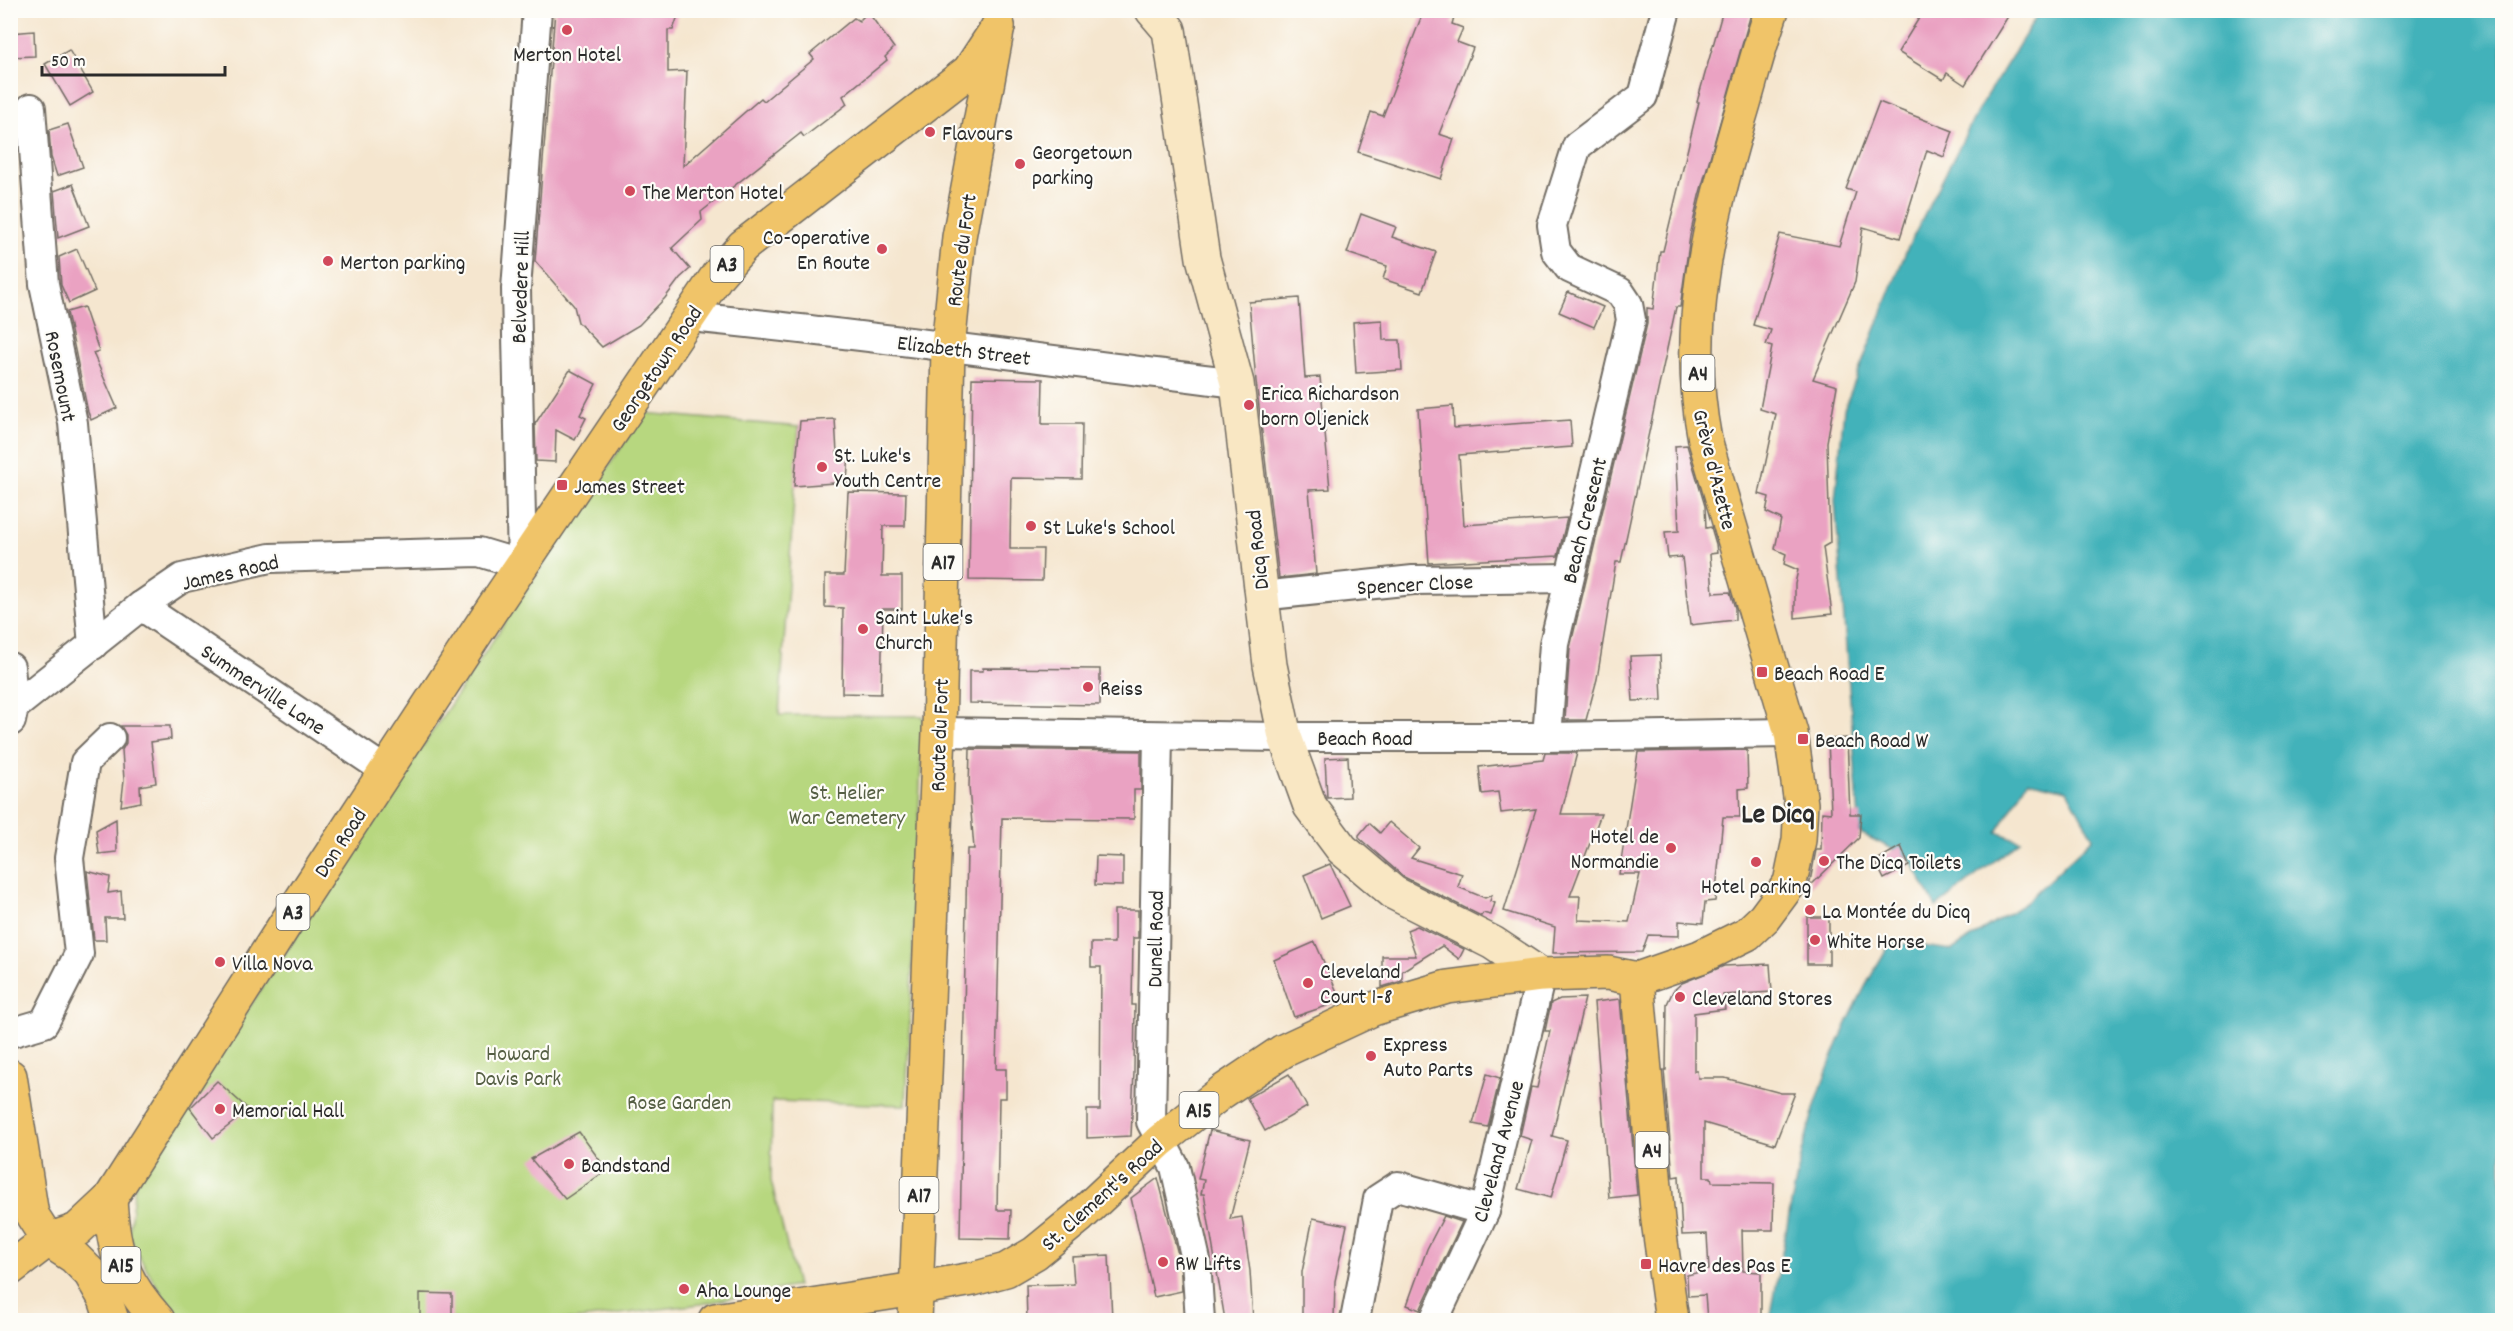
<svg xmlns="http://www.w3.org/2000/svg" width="2513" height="1331" font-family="Dekko,sans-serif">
<rect width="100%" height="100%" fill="#fdfcf7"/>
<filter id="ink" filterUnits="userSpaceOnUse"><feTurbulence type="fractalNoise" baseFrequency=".0167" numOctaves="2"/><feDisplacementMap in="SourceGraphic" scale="12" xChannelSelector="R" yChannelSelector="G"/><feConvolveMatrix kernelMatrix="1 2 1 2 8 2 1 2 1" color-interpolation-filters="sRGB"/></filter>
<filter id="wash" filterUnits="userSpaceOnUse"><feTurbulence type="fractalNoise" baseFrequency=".008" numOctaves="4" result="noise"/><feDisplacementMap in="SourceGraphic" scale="24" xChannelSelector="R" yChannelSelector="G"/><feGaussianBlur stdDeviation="1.35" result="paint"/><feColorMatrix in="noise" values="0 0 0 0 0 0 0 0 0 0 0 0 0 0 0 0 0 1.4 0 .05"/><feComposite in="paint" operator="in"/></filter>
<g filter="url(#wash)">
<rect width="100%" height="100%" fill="#f5e6cf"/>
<polygon fill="#b7d77f" stroke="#718155" stroke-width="1.5" points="644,413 799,427 779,715 923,716 906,1105 772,1101 771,1181 797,1286 701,1304 572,1320 186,1320 171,1309 137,1253 129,1233 136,1178"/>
<path fill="#42b2ba" stroke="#366e72" stroke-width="1.5" d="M2040,11H2502V1320H1770C1779,1271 1787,1221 1798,1171C1815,1091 1847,1012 1891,942L1952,950L2024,904L2093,838L2067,790L2028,781L1997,832L2020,841L1936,907L1909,857L1860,833L1835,500L1844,409L1907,249L1977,112Z"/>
<g id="blocks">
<g fill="#eaa2c2">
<polygon points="555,10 680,10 673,30 668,30 668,72 687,71 683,166 761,98 764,101 814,59 810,54 854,18 859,21 868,12 894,48 885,57 887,60 843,96 847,104 804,137 801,133 701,212 702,220 672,248 690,269 680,278 665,298 639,325 602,347 578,322 574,306 535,261"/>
<polygon points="1424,10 1456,10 1452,24 1463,28 1457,42 1473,48 1439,134 1454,139 1441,179 1358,152 1371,112 1383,116"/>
<polygon points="1723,10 1752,10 1699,196 1690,236 1680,307 1676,307 1621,562 1616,562 1597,679 1586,720 1565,720 1570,648 1647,324 1647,308 1653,309 1660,251 1663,251 1699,102 1697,102"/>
<polygon points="1924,10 2012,10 1965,85 1947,73 1943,80 1898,52"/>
<polygon points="34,31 35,56 10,57 10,33"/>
<polygon points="69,50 93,92 70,106 45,64"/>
<polygon points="1879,102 1953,131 1944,157 1927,150 1900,238 1863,227 1855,282 1813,379 1837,386 1827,442 1830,543 1823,547 1832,614 1795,618 1795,584 1798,570 1784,564 1786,554 1775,549 1781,519 1766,512 1769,497 1759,494 1776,414 1760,409 1772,347 1766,345 1771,330 1753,325 1780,234 1839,246 1856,192 1846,189"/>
<polygon points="68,124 83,167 57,176 51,157 49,130"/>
<polygon points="73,184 89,226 58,238 54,191"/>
<polygon points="1361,214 1396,227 1392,237 1436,252 1422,292 1383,279 1387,266 1347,253"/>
<polygon points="77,249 95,291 69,303 61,285 59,257"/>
<polygon points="1568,292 1603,307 1594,327 1559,312"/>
<polygon points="1299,298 1305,378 1320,377 1330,489 1309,490 1316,574 1279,578 1256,381 1249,302"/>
<polygon points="84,307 99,351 93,353 117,408 91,420 88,412 67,312"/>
<polygon points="1382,320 1383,340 1400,340 1402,370 1356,373 1353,322"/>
<polygon points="570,370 596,384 580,415 586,418 575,440 556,430 555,462 536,461 535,424"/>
<polygon points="972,378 1043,379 1042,424 1082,424 1081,479 1011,478 1010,549 1043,549 1042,581 969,580"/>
<polygon points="1453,406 1454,428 1570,420 1572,447 1459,455 1464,525 1567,518 1558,556 1429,563 1418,409"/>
<polygon points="835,419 837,453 849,452 847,482 794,486 800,421"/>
<polygon points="1687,445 1705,506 1706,528 1711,527 1716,544 1717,553 1710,554 1713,593 1730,592 1735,608 1735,620 1690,625 1682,557 1668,558 1665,532 1679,531 1675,446"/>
<polygon points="848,492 906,493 905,526 883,526 882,576 902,576 902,609 883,609 881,694 842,693 843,608 825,607 825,575 844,575"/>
<polygon points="1660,655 1662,700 1633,701 1630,656"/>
<polygon points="983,668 1100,669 1100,705 969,703 969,671 983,671"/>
<polygon points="121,726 170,726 171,739 151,742 156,783 140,786 141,802 121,806 124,780 122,750 126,743 126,735"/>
<polygon points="1847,738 1850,814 1861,814 1859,838 1809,887 1816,850 1821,850 1822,812 1831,813 1828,739"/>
<polygon points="970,749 1141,751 1141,790 1134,790 1134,819 1002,818 996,1069 1006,1069 1006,1098 999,1098 997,1210 1011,1210 1010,1239 960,1238 967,849 974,849 969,787"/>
<polygon points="1747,750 1748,788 1739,789 1740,817 1723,817 1715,901 1705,902 1703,923 1679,921 1679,936 1648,935 1642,952 1553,953 1555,927 1504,911 1536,809 1501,813 1498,792 1482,794 1479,767 1543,760 1545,753 1577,753 1561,814 1601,814 1570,896 1580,896 1578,920 1629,922 1640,874 1619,874 1638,752"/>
<polygon points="1348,757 1350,797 1327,798 1325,758"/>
<polygon points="116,819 117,852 99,854 96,830"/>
<polygon points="1389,822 1419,848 1411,858 1462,874 1458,887 1485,898 1492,895 1490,901 1495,903 1491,915 1483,913 1481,916 1404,877 1359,838 1359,835 1369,823 1380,833"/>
<polygon points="1901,846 1909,866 1884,879 1875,861"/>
<polygon points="1096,856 1123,857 1123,886 1095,885"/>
<polygon points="1330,864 1350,906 1321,918 1304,875"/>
<polygon points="87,871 110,877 108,893 121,891 123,918 105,918 106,940 94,940"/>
<polygon points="1114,910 1138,910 1138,938 1133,938 1132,1005 1135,1005 1134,1072 1131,1136 1087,1138 1087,1110 1100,1110 1101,967 1091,967 1091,943 1114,943"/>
<rect x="1807" y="917" width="22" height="47"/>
<polygon points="1417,926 1464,949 1459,959 1442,946 1402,971 1402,981 1382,987 1382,956 1416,956 1407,930"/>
<polygon points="1315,942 1341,1001 1294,1017 1274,960"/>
<polygon points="1770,964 1772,992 1723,995 1725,1009 1694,1013 1694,1071 1697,1071 1698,1078 1725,1078 1781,1093 1795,1093 1775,1144 1704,1123 1704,1177 1711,1177 1712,1182 1774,1183 1773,1230 1742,1230 1743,1271 1761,1272 1761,1315 1747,1316 1747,1320 1707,1320 1705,1295 1688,1296 1687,1275 1709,1270 1707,1234 1682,1235 1679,1176 1673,1177 1664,1070 1666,1070 1667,1004 1673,991 1682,983 1724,966"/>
<polygon points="1585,998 1552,1136 1567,1140 1551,1198 1518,1189 1532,1140 1520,1136 1531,1087 1537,1088 1550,1031 1545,1031 1551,1003 1560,999"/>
<polygon points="1620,999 1637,1195 1609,1198 1594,1002"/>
<polygon points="1289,1074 1307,1107 1265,1131 1247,1098"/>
<polygon points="1487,1074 1500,1078 1488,1127 1473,1124"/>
<polygon points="217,1081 249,1110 213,1138 190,1108"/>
<polygon points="1210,1130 1250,1140 1230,1219 1242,1217 1250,1271 1253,1320 1225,1320 1204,1194 1201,1194 1204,1180 1198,1179"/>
<polygon points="579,1132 607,1170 565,1199 531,1159"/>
<polygon points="1158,1178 1180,1262 1182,1291 1154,1297 1131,1198"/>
<polygon points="1444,1216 1462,1222 1420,1310 1407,1305 1427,1249"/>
<polygon points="1313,1218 1347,1225 1335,1281 1334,1320 1302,1320 1302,1272"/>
<polygon points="1109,1255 1112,1319 1027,1320 1026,1285 1074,1284 1072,1257"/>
<polygon points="420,1293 452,1294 452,1320 420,1320"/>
</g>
</g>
</g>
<g filter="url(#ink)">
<use href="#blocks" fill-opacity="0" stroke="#726c64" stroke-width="1.5"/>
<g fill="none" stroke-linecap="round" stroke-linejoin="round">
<g stroke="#726c64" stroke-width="32">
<g id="minor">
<polyline points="31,108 44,284 73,423 93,645"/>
<path d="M690,317C873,335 1055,361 1237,383"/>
<polyline points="1261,596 1413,580 1569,578"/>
<polyline points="141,606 386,771"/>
<polyline points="10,667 14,707 11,721"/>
<polyline points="14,707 141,606 182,578 270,558 479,552 522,565 516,289 537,10"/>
<polyline points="939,732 1285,737 1547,737 1791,733"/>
<polyline points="1158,736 1151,1122 1175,1167 1196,1260 1200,1320"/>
<polyline points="1547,737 1554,644 1631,320 1628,304 1620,292 1569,268 1556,251 1552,225 1577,146 1643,96 1666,10"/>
<polyline points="10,1033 44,1023 79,954 69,858 85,762 110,738"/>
<polyline points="1355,1320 1378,1199 1398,1186 1485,1211"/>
<polyline points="1434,1320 1485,1211 1541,975"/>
</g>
</g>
<g stroke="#726c64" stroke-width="36">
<polyline id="secondary" points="1152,10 1169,30 1203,258 1237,383 1270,665 1285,737 1310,806 1342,849 1394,893 1493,943 1541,975"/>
</g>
<g stroke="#726c64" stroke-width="36">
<g id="primary">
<polyline points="1637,979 1658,1221 1672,1320"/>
<polyline points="10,1076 32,1215 48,1240 74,1257 90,1273 105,1299 112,1320"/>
<path d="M110,1199C113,1253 122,1280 158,1320"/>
<polyline points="10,1269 48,1240 77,1230 110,1199 284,926 490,612 717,276 743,246 969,71 998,27"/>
<path d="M715,1320L915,1289L973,1279L1006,1270L1035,1253L1079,1217L1160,1141L1222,1092L1283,1051L1373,1009L1447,987L1541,975L1608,973L1637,979L1700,957L1747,934L1764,918L1790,883L1799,840L1801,804L1791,733L1705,440C1683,328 1708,228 1739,120C1750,84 1759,47 1772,10"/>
</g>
</g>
<g stroke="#726c64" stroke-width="36">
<polyline id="trunk" points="915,1320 939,732 948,348 959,237 998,26"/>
</g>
<use href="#minor" stroke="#fff" stroke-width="28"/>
<use href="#secondary" stroke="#f9e7c3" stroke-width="33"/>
<use href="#primary" stroke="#f0c469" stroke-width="33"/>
<use href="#trunk" stroke="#f0c469" stroke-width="33"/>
</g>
</g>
<g fill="#d1495b" stroke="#fdfcf7" stroke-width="2">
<circle cx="567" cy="30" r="6"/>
<circle cx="930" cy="132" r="6"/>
<circle cx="1020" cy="164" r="6"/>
<circle cx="630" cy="191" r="6"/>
<circle cx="882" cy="249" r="6"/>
<circle cx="328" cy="261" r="6"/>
<circle cx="1249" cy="405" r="6"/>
<circle cx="822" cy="467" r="6"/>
<rect x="556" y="479" width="12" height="12" rx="3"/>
<circle cx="1031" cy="526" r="6"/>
<circle cx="863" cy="629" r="6"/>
<rect x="1756" y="666" width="12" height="12" rx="3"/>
<circle cx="1088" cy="687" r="6"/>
<rect x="1797" y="733" width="12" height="12" rx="3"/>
<circle cx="1671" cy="848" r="6"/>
<circle cx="1824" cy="861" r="6"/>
<circle cx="1756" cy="862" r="6"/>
<circle cx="1810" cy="910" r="6"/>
<circle cx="1815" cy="940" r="6"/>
<circle cx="220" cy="962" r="6"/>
<circle cx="1308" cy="983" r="6"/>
<circle cx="1680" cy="997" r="6"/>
<circle cx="1371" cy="1056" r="6"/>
<circle cx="220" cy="1109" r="6"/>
<circle cx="569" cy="1164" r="6"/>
<circle cx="1163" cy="1262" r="6"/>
<rect x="1640" y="1258" width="12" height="12" rx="3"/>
<circle cx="684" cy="1289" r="6"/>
</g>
<g text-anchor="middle" stroke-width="4.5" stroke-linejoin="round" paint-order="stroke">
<g fill="#fdfcf7" stroke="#6a6a68" stroke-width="1.5">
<rect x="710.5" y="246" width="33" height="36" rx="4.5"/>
<rect x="1681.5" y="355" width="33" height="36" rx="4.5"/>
<rect x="923.5" y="544" width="39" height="36" rx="4.5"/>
<rect x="276.5" y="894" width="33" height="36" rx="4.5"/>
<rect x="1179.5" y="1092" width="39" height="36" rx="4.5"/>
<rect x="1635.5" y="1132" width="33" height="36" rx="4.5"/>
<rect x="899.5" y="1177" width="39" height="36" rx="4.5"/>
<rect x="101.5" y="1247" width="39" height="36" rx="4.5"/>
</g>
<g font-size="21" font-weight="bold" fill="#2b2b2b">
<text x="727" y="271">A3</text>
<text x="1698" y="380">A4</text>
<text x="943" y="569">A17</text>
<text x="293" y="919">A3</text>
<text x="1199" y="1117">A15</text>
<text x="1652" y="1157">A4</text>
<text x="919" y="1202">A17</text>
<text x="121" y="1272">A15</text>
</g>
<g font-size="22" fill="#2b2b2b" stroke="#fdfcf7" text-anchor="start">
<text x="567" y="61" text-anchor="middle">Merton Hotel</text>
<text x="942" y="140">Flavours</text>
<text x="1032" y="159">Georgetown<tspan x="1032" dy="25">parking</tspan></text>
<text x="642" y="199">The Merton Hotel</text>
<text x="870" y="244" text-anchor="end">Co-operative<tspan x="870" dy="25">En Route</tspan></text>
<text x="340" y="269">Merton parking</text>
<text x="1261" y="400">Erica Richardson<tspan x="1261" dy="25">born Oljenick</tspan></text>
<text x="834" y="462">St. Luke's<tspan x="834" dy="25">Youth Centre</tspan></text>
<text x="574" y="493">James Street</text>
<text x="1043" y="534">St Luke's School</text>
<text x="875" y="624">Saint Luke's<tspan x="875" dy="25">Church</tspan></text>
<text x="1774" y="680">Beach Road E</text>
<text x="1100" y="695">Reiss</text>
<text x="1815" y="747">Beach Road W</text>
<text x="1659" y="843" text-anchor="end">Hotel de<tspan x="1659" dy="25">Normandie</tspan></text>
<text x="1836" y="869">The Dicq Toilets</text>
<text x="1756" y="893" text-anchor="middle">Hotel parking</text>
<text x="1822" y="918">La Montée du Dicq</text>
<text x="1827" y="948">White Horse</text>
<text x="232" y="970">Villa Nova</text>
<text x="1320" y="978">Cleveland<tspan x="1320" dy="25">Court 1-8</tspan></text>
<text x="1692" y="1005">Cleveland Stores</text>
<text x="1383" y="1051">Express<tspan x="1383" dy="25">Auto Parts</tspan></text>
<text x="232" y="1117">Memorial Hall</text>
<text x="581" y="1172">Bandstand</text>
<text x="1175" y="1270">RW Lifts</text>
<text x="1658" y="1272">Havre des Pas E</text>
<text x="696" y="1297">Aha Lounge</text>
</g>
<g font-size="22" fill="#2b2b2b" stroke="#fdfcf7">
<text transform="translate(960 250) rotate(-82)" y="8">Route du Fort</text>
<text transform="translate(519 287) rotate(-88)" y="8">Belvedere Hill</text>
<text transform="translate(964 349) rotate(7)" y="8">Elizabeth Street</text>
<text transform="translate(655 368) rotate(-56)" y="8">Georgetown Road</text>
<text transform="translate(62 376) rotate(79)" y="8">Rosemount</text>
<text transform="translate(1716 469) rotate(76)" y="8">Grève d'Azette</text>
<text transform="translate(1583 520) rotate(-76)" y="8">Beach Crescent</text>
<text transform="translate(1256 550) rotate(-96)" y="8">Dicq Road</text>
<text transform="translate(230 571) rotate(-13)" y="8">James Road</text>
<text transform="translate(1415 583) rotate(-3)" y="8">Spencer Close</text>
<text transform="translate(264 688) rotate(34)" y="8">Summerville Lane</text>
<text transform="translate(938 735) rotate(-88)" y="8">Route du Fort</text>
<text x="1365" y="745">Beach Road</text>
<text transform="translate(339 842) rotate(-57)" y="8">Don Road</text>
<text transform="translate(1154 939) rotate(-89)" y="8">Dunell Road</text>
<text transform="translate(1497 1151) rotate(-75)" y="8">Cleveland Avenue</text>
<text transform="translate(1101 1194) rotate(-42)" y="8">St. Clement's Road</text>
</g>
<g font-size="22" fill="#555f44" stroke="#fdfcf7">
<text x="847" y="799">St. Helier<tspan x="847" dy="25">War Cemetery</tspan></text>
<text x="518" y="1060">Howard<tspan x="518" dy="25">Davis Park</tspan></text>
<text x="679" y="1109">Rose Garden</text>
</g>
<g font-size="28" font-weight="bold" fill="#2b2b2b" stroke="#fdfcf7">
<text x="1778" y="822">Le Dicq</text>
</g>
</g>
<rect width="2513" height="1331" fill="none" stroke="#fdfcf7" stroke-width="36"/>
<path d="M42 66v9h183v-9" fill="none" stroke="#2b2b2b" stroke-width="3"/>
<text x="51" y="66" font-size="18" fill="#2b2b2b" stroke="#fdfcf7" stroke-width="4.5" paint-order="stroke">50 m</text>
</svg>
